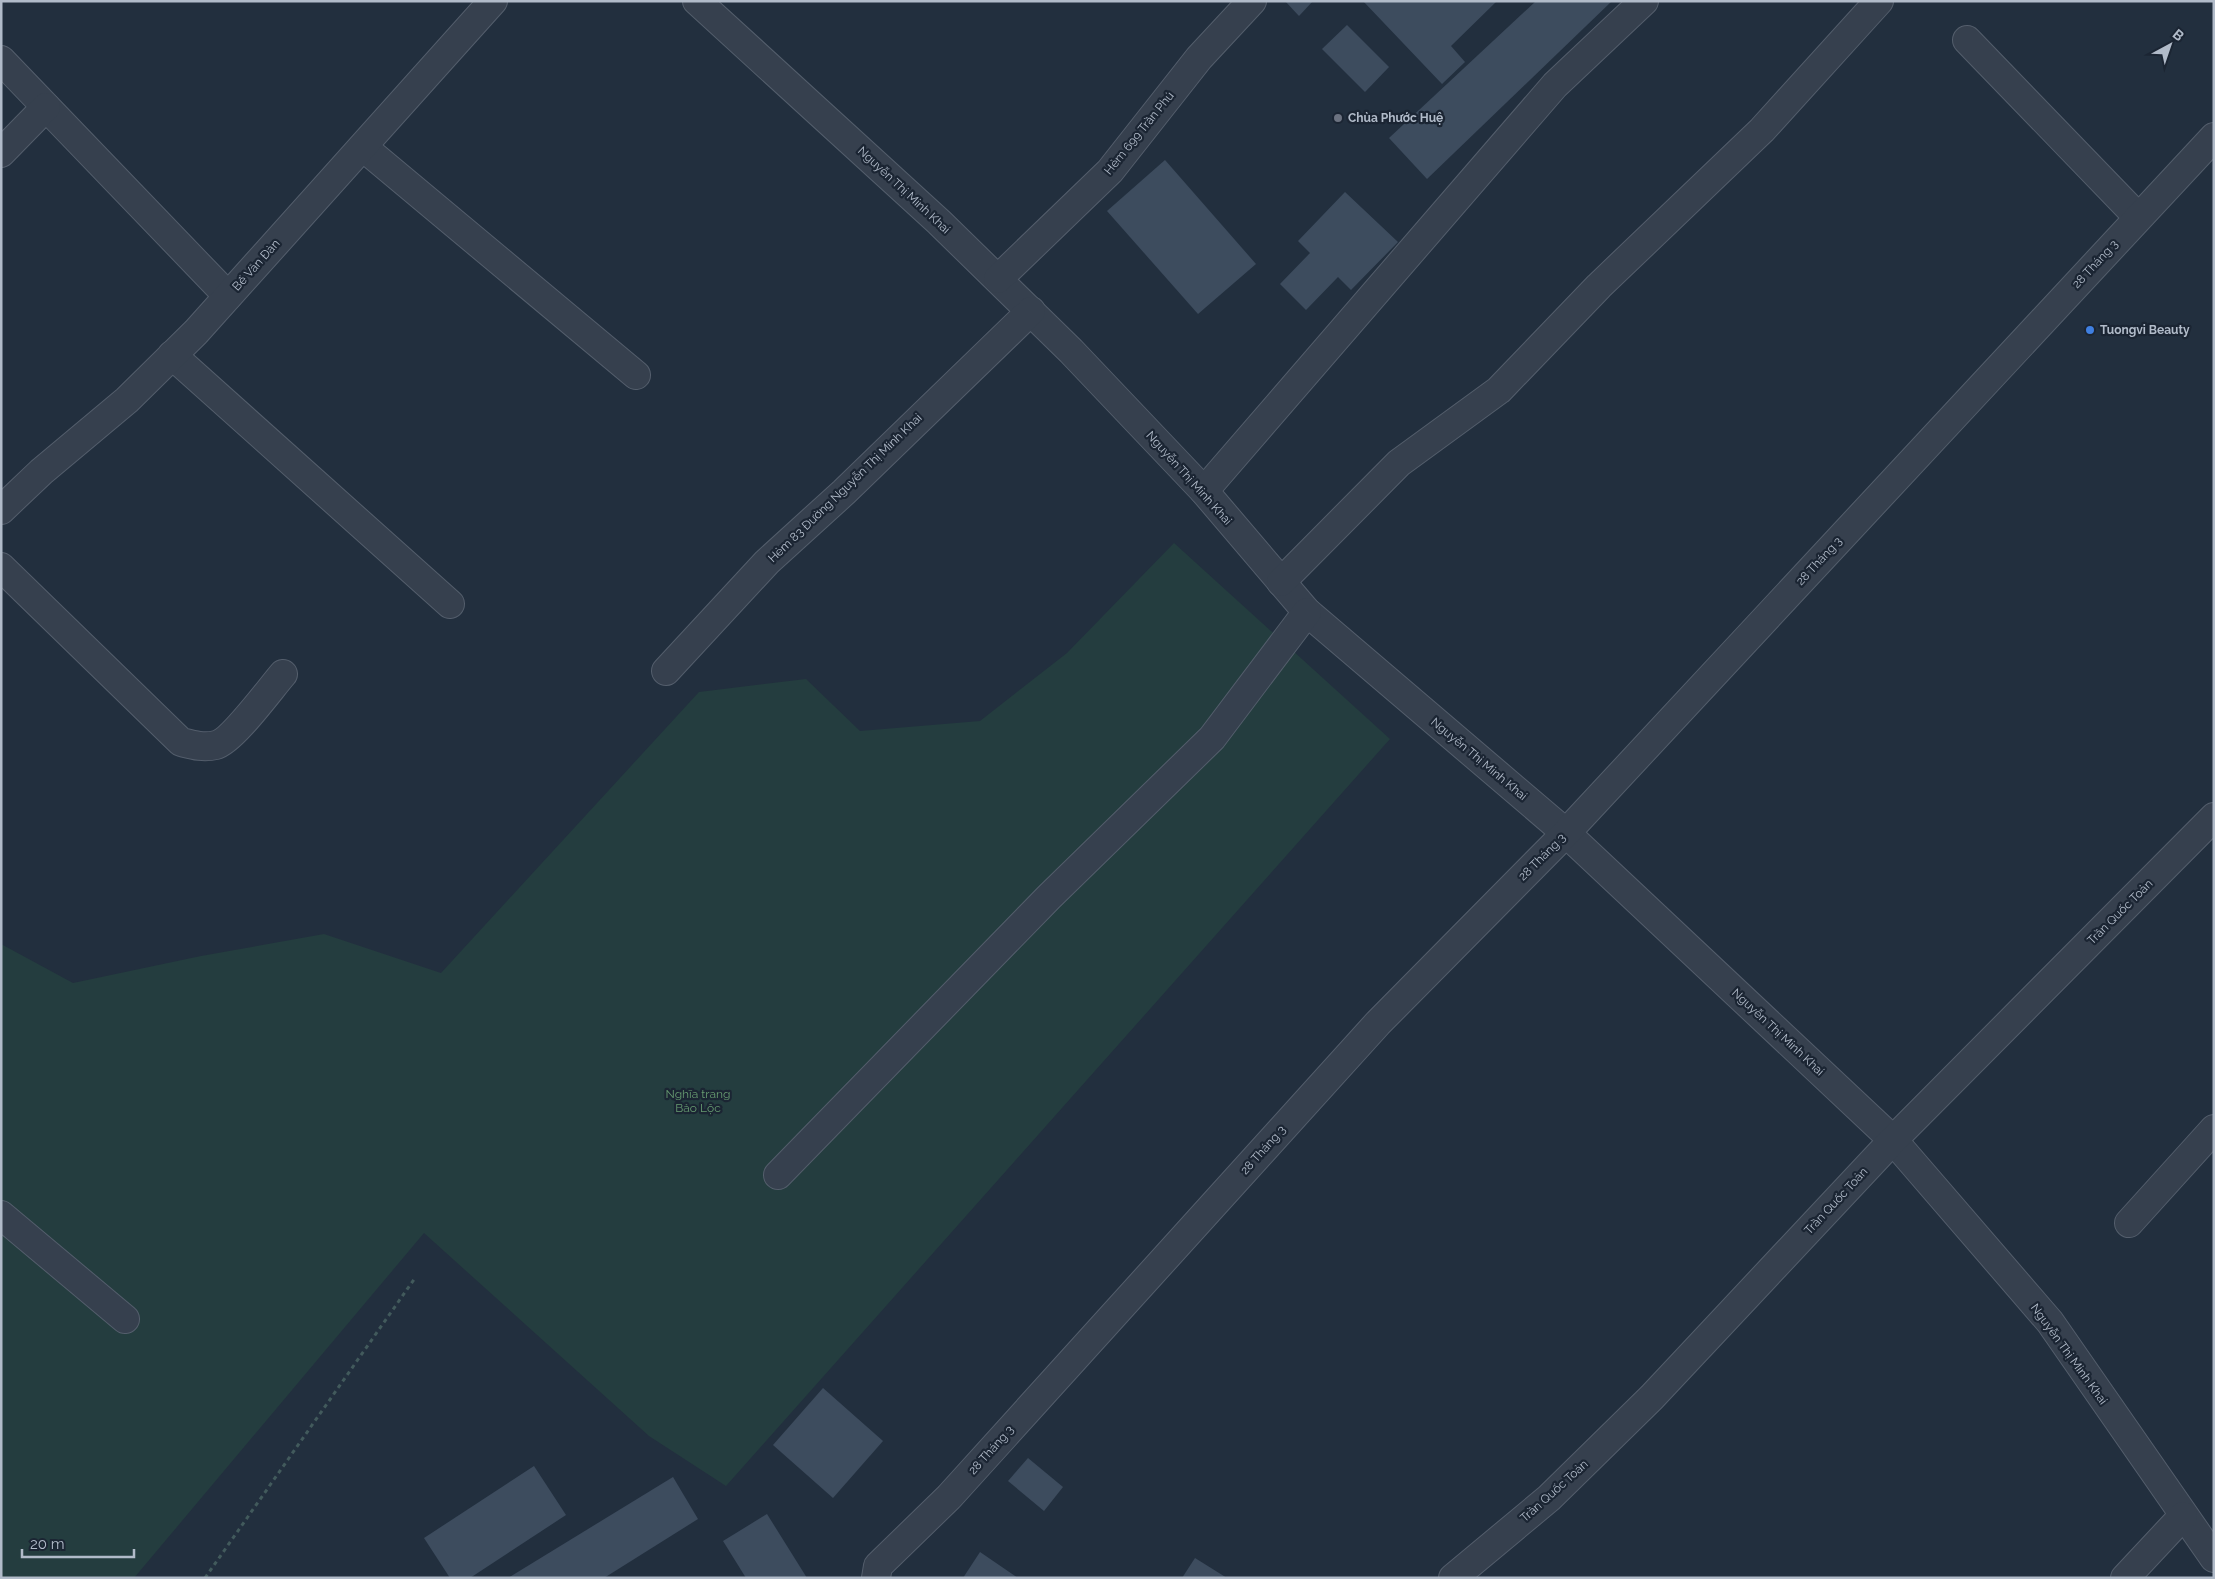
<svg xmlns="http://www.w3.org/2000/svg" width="2215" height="1579" font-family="Raleway,sans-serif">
<rect width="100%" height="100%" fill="#222f3e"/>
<polygon fill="#243d3f" points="1174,543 1390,739 726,1486 649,1436 424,1233 134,1578 1,1578 1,944 73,983 201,956 324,934 441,973 699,692 806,679 860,731 980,721 1067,653"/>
<g fill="#3d4c5e">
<polygon points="1285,1 1313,1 1299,16"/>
<polygon points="1363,1 1497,1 1451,46 1465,62 1442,84"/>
<polygon points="1536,1 1612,1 1427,179 1389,138"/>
<polygon points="1347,25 1389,67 1365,92 1322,49"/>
<polygon points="1165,160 1256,264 1198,314 1107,211"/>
<polygon points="1345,192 1398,242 1351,290 1338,277 1306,310 1280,284 1310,253 1298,241"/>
<polygon points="823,1388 883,1441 833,1498 773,1445"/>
<polygon points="1028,1458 1063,1487 1044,1511 1008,1481"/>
<polygon points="534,1466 566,1515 470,1578 450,1578 424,1538"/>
<polygon points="673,1477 698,1519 604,1578 508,1578"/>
<polygon points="767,1514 807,1578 746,1578 723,1541"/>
<polygon points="980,1552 1018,1578 963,1578"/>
<polygon points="1195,1558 1227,1578 1182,1578"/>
</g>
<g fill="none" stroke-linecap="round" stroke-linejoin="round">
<g stroke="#545e6c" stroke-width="30">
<g id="minor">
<polyline points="697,1 939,222 1071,351 1204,491 1307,612 1566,833 1893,1140 2050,1322 2214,1558"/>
<polyline points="1967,40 2138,217"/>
<polyline points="1,60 228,296"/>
<polyline points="363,147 636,375"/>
<polyline points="1,153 46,107"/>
<polyline points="998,279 1110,171 1199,58 1252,1"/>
<polyline points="172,355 450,604"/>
<polyline points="1204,491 1555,85 1644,1"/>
<polyline points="1,510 41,472 127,400 196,332 493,1"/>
<path d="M1,567L181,742C193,745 203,748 216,745C232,741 270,689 283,674"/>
<polyline points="1281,582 1399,463 1499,390 1599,286 1762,130 1879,1"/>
<polyline points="666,671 767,562 844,492 1031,311"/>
<polyline points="778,1175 1049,897 1212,738 1307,612"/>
<polyline points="1,1215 125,1319"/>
<polyline points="2129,1223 2214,1129"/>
<polyline points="876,1578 878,1566 949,1497 1378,1023 1566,833 2214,137"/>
<polyline points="1453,1578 1549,1498 1652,1397 1893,1140 2214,817"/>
<polyline points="2125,1578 2183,1516"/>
</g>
</g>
<polyline stroke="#425a5c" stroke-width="3" stroke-dasharray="4 4" stroke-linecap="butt" points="205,1578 415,1278"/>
<use href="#minor" stroke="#36404e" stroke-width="28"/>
</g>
<circle fill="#6b7280" stroke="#1b2533" stroke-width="2" cx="1338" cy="118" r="5"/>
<circle fill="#3f7fe0" stroke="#1b2533" stroke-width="2" cx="2090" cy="330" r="5"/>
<g text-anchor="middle" stroke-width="4.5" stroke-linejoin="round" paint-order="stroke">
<g font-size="12" font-weight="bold" fill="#b1bbc9" stroke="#1b2533" text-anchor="start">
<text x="1348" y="122">Chùa Phước Huệ</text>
<text x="2100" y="334">Tuongvi Beauty</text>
</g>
<g font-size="12" fill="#b1bbc9" stroke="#1b2533">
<text transform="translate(1139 133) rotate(-51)" y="4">Hẻm 699 Trần Phú</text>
<text transform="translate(904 190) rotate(43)" y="4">Nguyễn Thị Minh Khai</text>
<text transform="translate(2095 264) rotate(-47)" y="4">28 Tháng 3</text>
<text transform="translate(256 265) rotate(-48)" y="4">Bế Văn Đàn</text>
<text transform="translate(1189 478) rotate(48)" y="4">Nguyễn Thị Minh Khai</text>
<text transform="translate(845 488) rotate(-44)" y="4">Hẻm 83 Đường Nguyễn Thị Minh Khai</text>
<text transform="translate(1819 561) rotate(-47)" y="4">28 Tháng 3</text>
<text transform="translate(1479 759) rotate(40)" y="4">Nguyễn Thị Minh Khai</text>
<text transform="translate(1542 857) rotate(-45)" y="4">28 Tháng 3</text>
<text transform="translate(2120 912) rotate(-45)" y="4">Trần Quốc Toản</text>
<text transform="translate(1778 1032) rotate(43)" y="4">Nguyễn Thị Minh Khai</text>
<text transform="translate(1263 1150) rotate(-48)" y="4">28 Tháng 3</text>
<text transform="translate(1836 1201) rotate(-47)" y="4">Trần Quốc Toản</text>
<text transform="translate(2069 1354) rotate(54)" y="4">Nguyễn Thị Minh Khai</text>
<text transform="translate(991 1450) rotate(-48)" y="4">28 Tháng 3</text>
<text transform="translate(1554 1491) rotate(-42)" y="4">Trần Quốc Toản</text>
</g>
<g font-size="12" fill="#679c71" stroke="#1b2533">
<text x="698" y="1098">Nghĩa trang<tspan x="698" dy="14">Bảo Lộc</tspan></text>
</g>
</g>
<rect width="2215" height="1579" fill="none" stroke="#b1bbc9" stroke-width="5"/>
<g transform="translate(2170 45) rotate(40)" stroke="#1b2533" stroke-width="4" paint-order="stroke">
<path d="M0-4L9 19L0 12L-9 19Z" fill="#b1bbc9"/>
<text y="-8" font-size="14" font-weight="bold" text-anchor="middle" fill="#b1bbc9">B</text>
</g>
<path d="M22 1549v8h112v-8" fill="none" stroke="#b1bbc9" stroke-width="2.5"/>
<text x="30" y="1549" font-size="15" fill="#b1bbc9" stroke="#1b2533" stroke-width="4" paint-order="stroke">20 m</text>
</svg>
